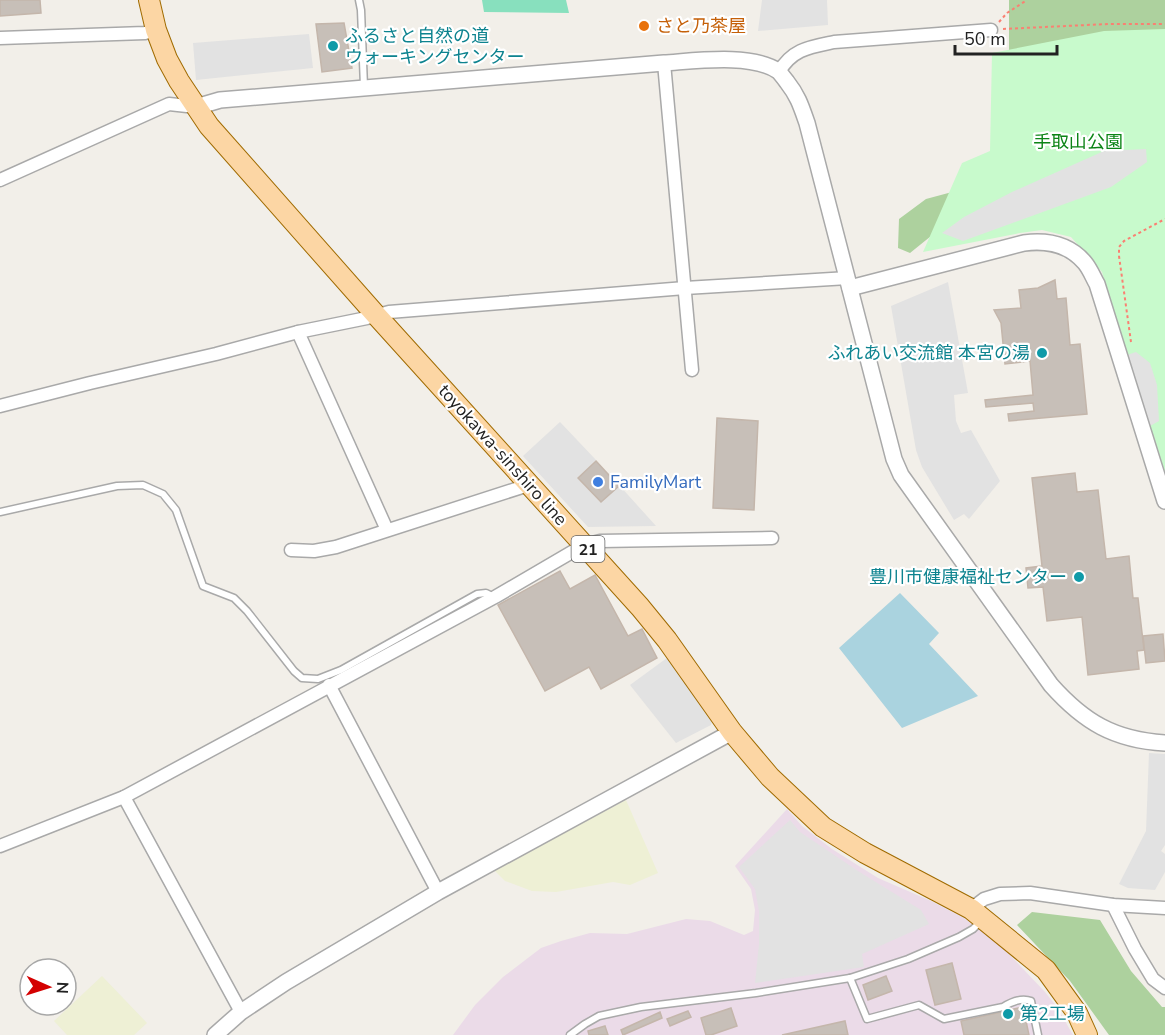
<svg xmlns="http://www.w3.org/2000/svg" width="1165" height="1035" font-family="'Nunito Sans','Noto Sans JP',sans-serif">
<rect width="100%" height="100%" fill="#f2efe9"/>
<polygon fill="#ebdbe8" points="787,809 802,826 832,849 878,878 931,901 964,918 986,934 1008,953 1045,992 1057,1007 1073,1035 453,1035 475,1005 503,977 541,948 561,941 590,933 627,934 686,919 710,921 744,935 753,931 755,910 751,889 735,866"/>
<g fill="#eef0d5">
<polygon points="626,800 658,873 630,885 613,882 556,892 532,891 505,881 494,870"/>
<polygon points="102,976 147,1023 134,1035 67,1035 54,1021"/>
</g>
<g fill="#add19e">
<polygon points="1009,0 1165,0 1165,142 941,228 910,253 898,248 899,219 926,199 993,181 1009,65"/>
<polygon points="1032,912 1100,920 1131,971 1162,1007 1165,1007 1165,1035 1109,1035 1070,981 1017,925"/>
</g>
<polygon fill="#c8facc" points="1165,29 1165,487 1121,341 1102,272 1071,237 1042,230 1020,233 923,252 962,163 990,151 992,53 1104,31"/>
<polygon fill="#88e0be" points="482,0 566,0 569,13 484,12"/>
<g fill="#e2e2e2">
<polygon points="762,0 827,0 828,25 758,31"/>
<polygon points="309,34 313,68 196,80 193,43"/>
<polygon points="1146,149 1147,162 1111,187 963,241 942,233 964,217 1012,192 1104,151"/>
<polygon points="948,282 968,393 954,395 956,421 961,433 971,430 1000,481 969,519 964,514 954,520 922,467 916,450 891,306"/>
<polygon points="1136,352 1150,363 1157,385 1159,421 1150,426 1127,355"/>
<polygon points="560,422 596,460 577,478 600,502 619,485 656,526 588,527 523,456"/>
<polygon points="671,655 714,714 711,725 676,743 630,685"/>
<polygon points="1149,753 1165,754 1165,845 1161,851 1165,854 1165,872 1155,890 1128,888 1119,884 1146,831"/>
<polygon points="790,820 800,832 858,871 921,910 929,924 862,954 864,967 755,983 759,944 759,911 755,889 739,867"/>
</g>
<polygon fill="#aad3df" points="900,593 939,633 929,644 978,696 902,728 839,648"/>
<g fill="#c7bfb8" stroke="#c4b6ab" stroke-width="1.5">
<polygon points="0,0 40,0 41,13 0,16"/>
<polygon points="344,23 352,68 322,72 316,24"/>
<polygon points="1055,280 1057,299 1066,298 1070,345 1080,344 1087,414 1009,421 1008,414 1034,411 1033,403 986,407 985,400 1033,395 1030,361 1005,364 1001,323 994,310 1021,308 1019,290 1038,288"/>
<polygon points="717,418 758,421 754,510 713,508"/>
<polygon points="596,461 619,486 601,502 578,478"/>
<polygon points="1075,473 1077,492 1098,490 1106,559 1129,556 1133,598 1138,598 1144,650 1137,651 1139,669 1088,675 1082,617 1047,621 1043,587 1028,588 1026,568 1042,566 1032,478"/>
<polygon points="560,571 570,589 595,575 628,636 642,629 657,658 601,689 589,667 545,691 498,605"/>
<polygon points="1163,634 1165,661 1146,663 1143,636"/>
<polygon points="952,963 961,999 935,1005 926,970"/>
<polygon points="886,976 892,991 868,1000 863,985"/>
<polygon points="1023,1007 1029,1035 964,1035 961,1021"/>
<polygon points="731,1008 737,1026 711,1035 706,1035 701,1018"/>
<polygon points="688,1011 691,1017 670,1026 667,1019"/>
<polygon points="660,1012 662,1018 623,1035 621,1030"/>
<polygon points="845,1021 848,1035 782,1035"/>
<polygon points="605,1026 608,1035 589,1035 588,1031"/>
</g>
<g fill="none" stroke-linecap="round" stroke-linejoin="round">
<g stroke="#a9a9a9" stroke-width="9">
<g id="service">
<polyline points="359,0 361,10 364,87"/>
<polyline points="0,512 117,486 143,485 163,494 176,510 203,586 234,598 247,611 294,671 302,678 318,679 341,670 477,594 486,593 494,597"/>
<path d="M850,978L867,1019L919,1005L944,1019L1003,1007C1011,1002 1021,997 1031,1001L1038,1035"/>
<polyline points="570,1035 585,1024 599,1016 641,1007 756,993 850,978 908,959 959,937 973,929 980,922"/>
</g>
</g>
<g stroke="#a9a9a9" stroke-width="15">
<g id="minor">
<polyline points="0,38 145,33 156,30"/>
<polyline points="664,63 692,370"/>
<path d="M779,72C792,49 810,47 834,42L991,30"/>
<polyline points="0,180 169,104 196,107"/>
<polyline points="298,332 387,530"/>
<polyline points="0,406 90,383 216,354 298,332 367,318 389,312 685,288 848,278"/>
<polyline points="291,550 314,551 336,547 522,487 528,482"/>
<polyline points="329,685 438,892"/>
<polyline points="124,797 241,1012"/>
<polyline points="0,846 124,797 495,597 584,545 600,541 772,538"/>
<polyline points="1113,905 1135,949 1153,979 1165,988"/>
<polyline points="971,909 984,899 1000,894 1030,893 1113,905 1165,908"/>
</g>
</g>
<g stroke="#a9a9a9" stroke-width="18">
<g id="tertiary">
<path d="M196,107L220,100L664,63C695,61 751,53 778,71C781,74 784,78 787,82C798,96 801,106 807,123L894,459L901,475L1051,685C1084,722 1114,740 1165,743"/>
<path d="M850,288L1024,243C1047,240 1069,244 1085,263C1090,269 1093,277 1097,284L1165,501"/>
<polyline points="215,1035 241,1012 286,982 438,892 732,732"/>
</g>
</g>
<g stroke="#a06b00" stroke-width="22">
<polyline id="primary" points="149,0 156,30 167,59 179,81 209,126 376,315 640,607 667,640 732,732 770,777 823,827 865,853 971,909 1046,970 1077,1013 1087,1035"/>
</g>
<g stroke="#fa8072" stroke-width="2" stroke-dasharray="3 3" stroke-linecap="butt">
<polyline points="999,22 1007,13 1027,0"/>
<polyline points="1003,29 1108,24 1165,24"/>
<polyline points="1131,342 1119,256 1119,247 1124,241 1165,219"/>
</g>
<use href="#service" stroke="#fff" stroke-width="6"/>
<use href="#minor" stroke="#fff" stroke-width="12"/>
<use href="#tertiary" stroke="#fff" stroke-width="15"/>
<use href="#primary" stroke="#fcd6a4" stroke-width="20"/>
</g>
<circle fill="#e8710a" stroke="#fff" stroke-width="2" cx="644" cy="26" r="6"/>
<g fill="#0f9aa8" stroke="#fff" stroke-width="2">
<circle cx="333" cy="46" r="6"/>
<circle cx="1042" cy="353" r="6"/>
<circle cx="1079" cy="577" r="6"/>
<circle cx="1008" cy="1014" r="6"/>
</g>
<circle fill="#3f7fe0" stroke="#fff" stroke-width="2" cx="598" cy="482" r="6"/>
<g text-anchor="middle" stroke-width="4.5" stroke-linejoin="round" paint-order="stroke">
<rect fill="#fff" stroke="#646464" stroke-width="1.5" x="571.5" y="536" width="33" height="26" rx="4.5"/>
<g font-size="16" font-weight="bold" fill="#222">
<text x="588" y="555">21</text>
</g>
<g font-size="18" fill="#c56008" stroke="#fff" text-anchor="start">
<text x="656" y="32">さと乃茶屋</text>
</g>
<g font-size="18" fill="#0d838f" stroke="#fff" text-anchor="start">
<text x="345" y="42">ふるさと自然の道<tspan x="345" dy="21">ウォーキングセンター</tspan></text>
<text x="1030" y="359" text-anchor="end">ふれあい交流館 本宮の湯</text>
<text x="1067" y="583" text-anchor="end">豊川市健康福祉センター</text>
<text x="1020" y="1020">第2工場</text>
</g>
<g font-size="18" fill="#0c8416" stroke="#fff">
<text x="1078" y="148">手取山公園</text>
</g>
<g font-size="18" fill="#222" stroke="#fff">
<text transform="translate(503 455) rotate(48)" y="6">toyokawa-sinshiro line</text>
</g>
<g font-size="18" fill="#366cbe" stroke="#fff" text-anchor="start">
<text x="610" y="488">FamilyMart</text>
</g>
</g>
<g transform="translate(48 987) rotate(93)"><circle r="28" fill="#ffffff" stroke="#a7a7a7" stroke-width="1.5"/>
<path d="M0-4.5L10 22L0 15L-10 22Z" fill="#d40000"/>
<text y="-9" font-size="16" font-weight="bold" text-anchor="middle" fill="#222222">N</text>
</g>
<path d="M955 45v9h102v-9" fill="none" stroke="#222222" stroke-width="3"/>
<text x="964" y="45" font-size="18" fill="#222222" stroke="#ffffff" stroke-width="4.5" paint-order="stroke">50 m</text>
</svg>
